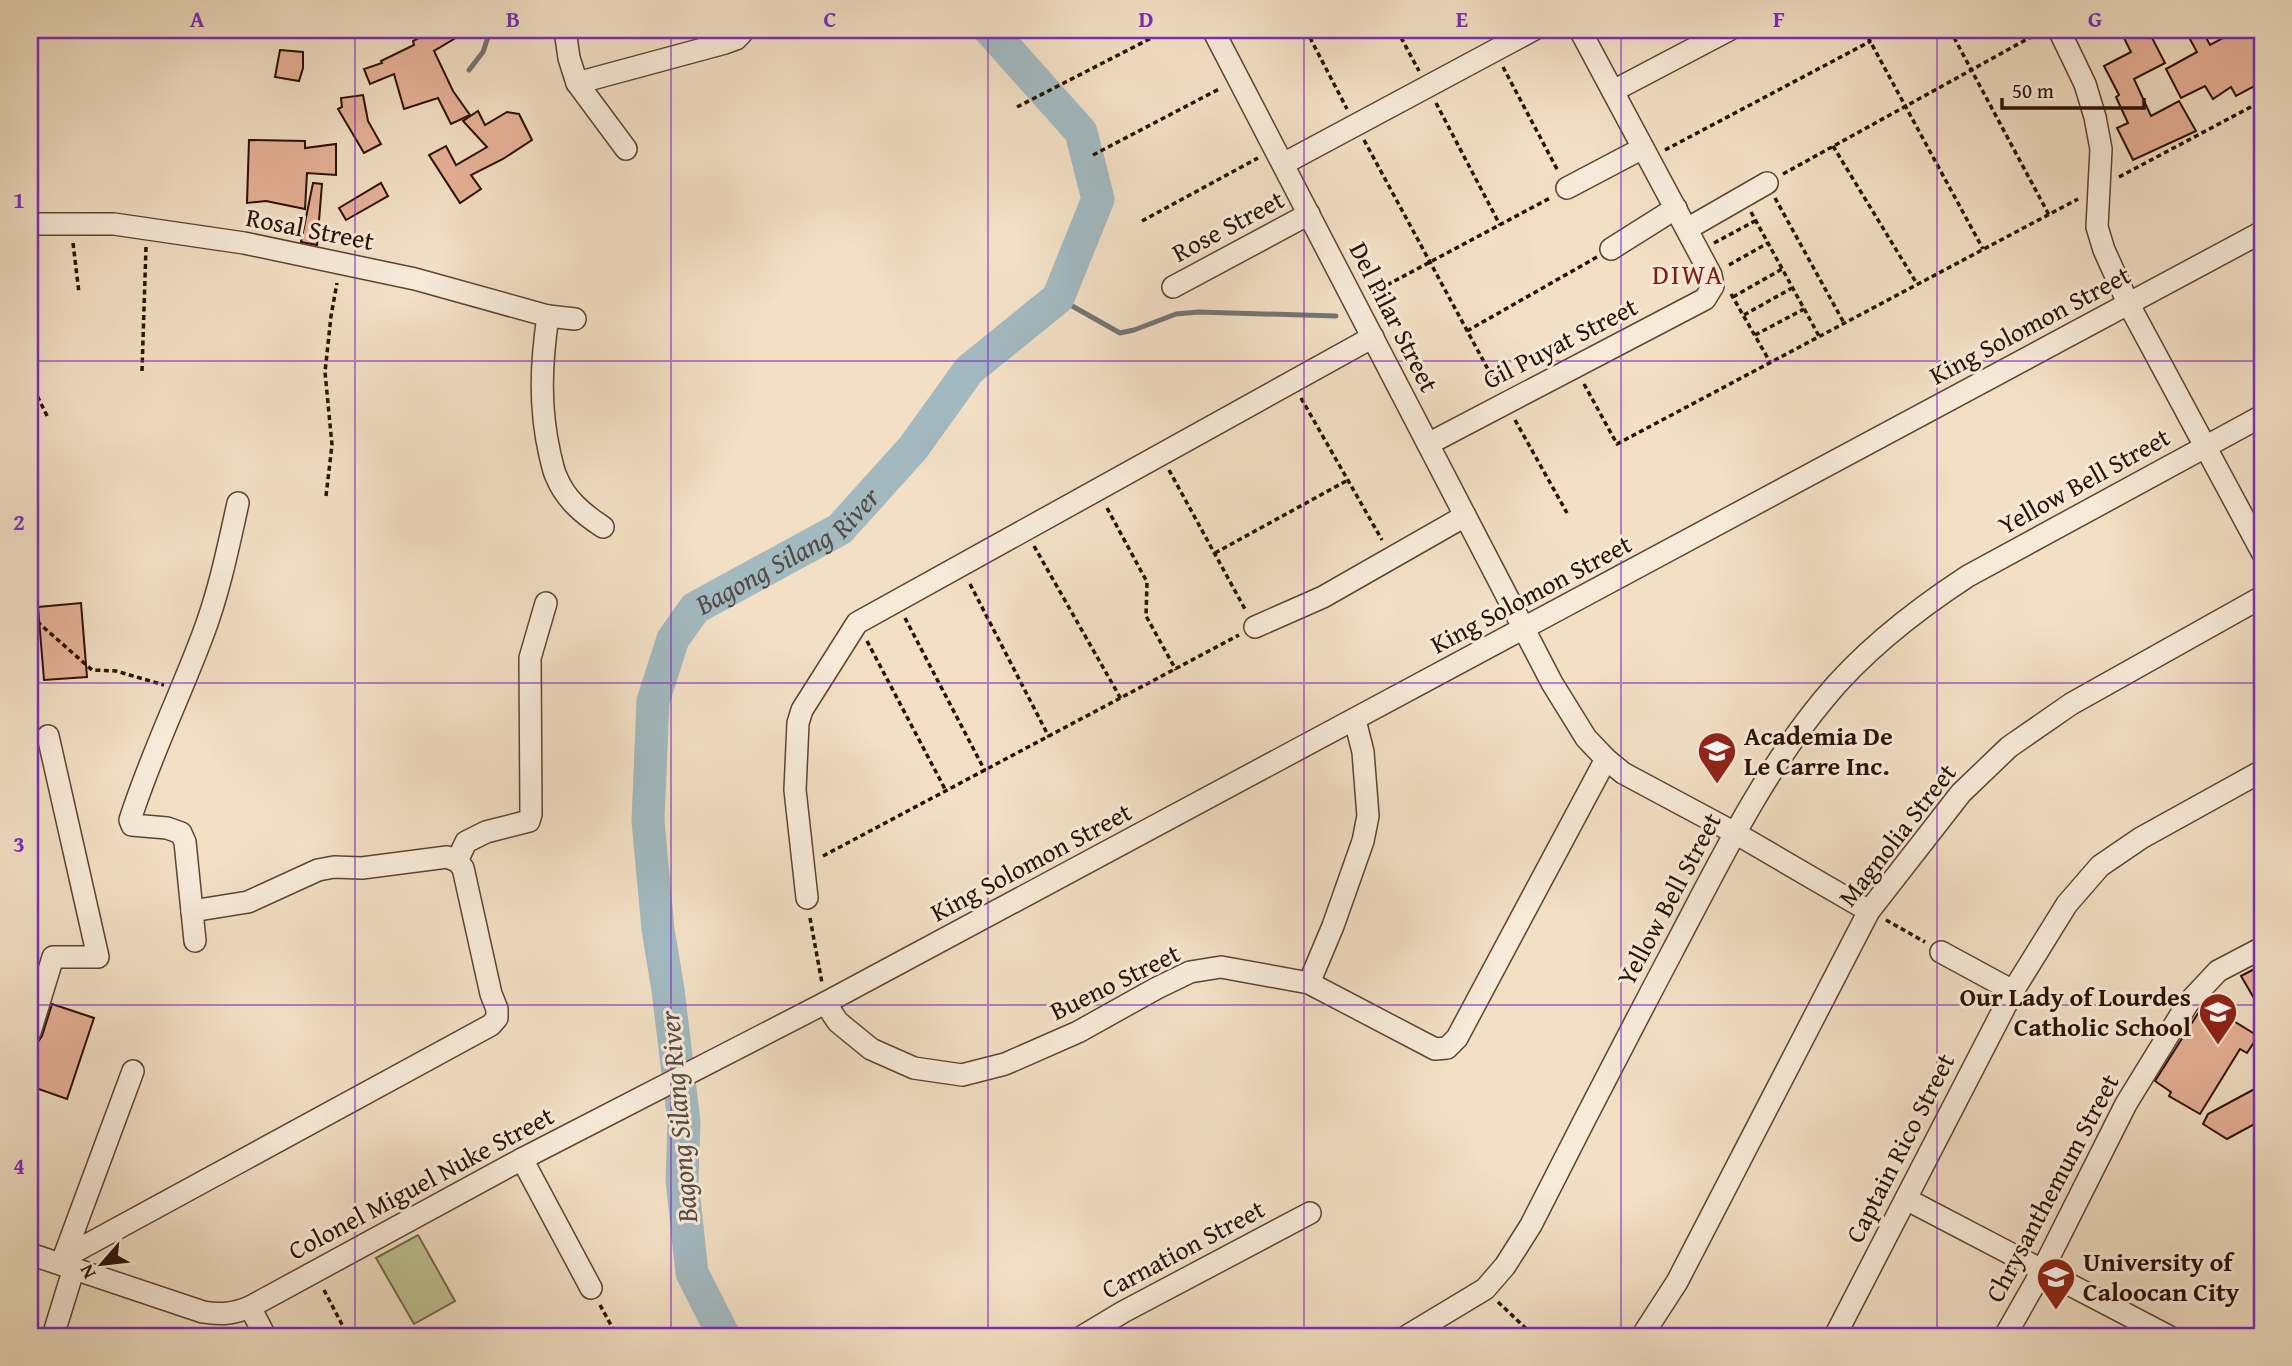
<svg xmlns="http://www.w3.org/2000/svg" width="2292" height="1366" font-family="'Gentium Book Plus',serif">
<rect width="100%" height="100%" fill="#f2dfc4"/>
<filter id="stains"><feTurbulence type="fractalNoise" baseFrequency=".00286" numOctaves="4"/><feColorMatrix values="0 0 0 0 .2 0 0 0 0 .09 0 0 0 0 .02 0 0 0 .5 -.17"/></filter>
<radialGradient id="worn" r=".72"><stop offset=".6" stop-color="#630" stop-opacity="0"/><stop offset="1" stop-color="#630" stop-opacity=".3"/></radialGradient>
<polygon fill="#bec191" stroke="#75684a" stroke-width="2" points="418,1235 455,1301 414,1324 376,1258"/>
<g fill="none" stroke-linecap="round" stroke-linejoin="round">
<g stroke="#737574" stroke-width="5">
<polyline points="469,70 483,52 488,37 481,30"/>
<polyline points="1058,298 1120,333 1134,330 1176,314 1198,312 1336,316"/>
</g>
<path stroke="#a2b9c0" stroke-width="33" id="s1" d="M724,1336L692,1273L682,1180L684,1122L668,990L658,929L648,821L653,701L673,639L695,608L840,529L913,448L969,370L1058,298L1098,199L1081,132L990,30"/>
</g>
<g fill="#e6b197" stroke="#2c1002" stroke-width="2">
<polygon points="437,30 447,30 454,39 434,51 453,91 470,115 451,124 438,98 404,109 394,74 370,84 364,69 382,63 381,61 414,45 413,41 426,34 431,36"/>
<polygon points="2120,30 2148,30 2165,63 2134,79 2151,116 2179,101 2196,131 2133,160 2117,128 2128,123 2116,97 2119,95 2104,66 2131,52"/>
<polygon points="2185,30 2202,30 2210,45 2238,30 2262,30 2262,82 2236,96 2231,87 2213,99 2205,86 2181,98 2166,69 2197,52"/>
<polygon points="280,50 303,52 303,68 299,81 275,77"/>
<polygon points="363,95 368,121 381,144 364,153 338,109 342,107 341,98"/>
<polygon points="478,111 485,125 507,112 519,114 532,140 503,159 471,175 481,189 460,203 429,155 446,146 456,165 487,147 463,121"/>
<polygon points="249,140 305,141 305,148 336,144 336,175 307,173 305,209 266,201 247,203"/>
<polygon points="313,183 322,184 317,245 301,242"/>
<polygon points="381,183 388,196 346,220 339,208"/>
<polygon points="81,603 87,677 44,680 38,607"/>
<polygon points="2262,965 2262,1012 2241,976"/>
<polygon points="52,1004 94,1018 67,1099 30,1086 30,1045 38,1042 42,1036"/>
<polygon points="2202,1007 2212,1013 2214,1009 2258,1036 2247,1053 2240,1049 2200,1114 2169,1096 2171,1092 2155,1081"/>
<polygon points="2262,1085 2262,1120 2227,1139 2203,1124 2208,1114"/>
</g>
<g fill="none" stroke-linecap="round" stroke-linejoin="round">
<g stroke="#5e4432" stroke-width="24">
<g id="minor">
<polyline points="565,30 569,58 577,83 626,149"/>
<polyline points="1213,30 1552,683 1586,738 1606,759 1623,773 1735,833 1869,911"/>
<polyline points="2059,30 2085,84 2095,117 2101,149 2097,227 2104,250 2128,303 2262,552"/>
<polyline points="577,83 725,43 736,39 741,34 740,30"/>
<polyline points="1613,91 1729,30"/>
<polyline points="1283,164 1533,30"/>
<polyline points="1567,188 1643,148"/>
<polyline points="30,224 114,224 244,243 415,279 548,316 575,319"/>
<polyline points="1687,229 1767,183"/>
<polyline points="1611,249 1676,208"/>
<polyline points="1173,287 1309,214"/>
<path d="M548,316C541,364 539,407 550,455C552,462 553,470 556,476C565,499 583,514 603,527"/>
<polyline points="1428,444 1705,299 1713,286 1711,275 1580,30"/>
<polyline points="1255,627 1323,597 1465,516"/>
<polyline points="457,861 466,842 486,832 529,821 531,814 530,658 546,603"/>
<polyline points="807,898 795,790 798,723 802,710 857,623 1373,337"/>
<path d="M195,941L185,842L181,833L167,828L132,825L130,820C150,757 179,698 202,637C219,593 228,548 238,503"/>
<polyline points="1941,952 2013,991"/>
<polyline points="1309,983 1333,926 1363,841 1368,816 1363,752 1355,720"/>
<polyline points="825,1003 838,1022 871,1049 914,1068 962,1075 1005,1064 1078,1032 1157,988 1190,972 1221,967 1309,983 1435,1049 1447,1048 1457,1038 1606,759"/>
<polyline points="30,1032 53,957 98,957 48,736"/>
<polyline points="522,1159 591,1288"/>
<polyline points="1906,1199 2168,1336"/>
<path d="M30,1254L203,1312C221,1315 233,1314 250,1307L522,1159L825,1003L2262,232"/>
<polyline points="63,1258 491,1025 497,1018 497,1009 491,994 463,868 457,861 447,857 362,868 334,867 318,870 248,902 192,911"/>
<polyline points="62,1262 133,1071"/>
<polyline points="250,1307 265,1336"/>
<polyline points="53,1336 74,1268"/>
<polyline points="1083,1336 1123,1312 1310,1213"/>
<path d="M1407,1336L1485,1289L1505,1266L1531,1225C1577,1134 1624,1043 1672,952C1718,865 1761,775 1824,699C1864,650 1916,610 1968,576L2262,416"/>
<polyline points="1642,1336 1677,1282 1869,911 1961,793 2009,747 2071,704 2262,597"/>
<polyline points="1835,1336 2013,991 2067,904 2100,866 2141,838 2262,771"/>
<polyline points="2005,1336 2042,1271 2126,1104 2188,1003 2218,971 2262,948"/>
</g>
</g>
<g stroke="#2c1002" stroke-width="3.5" stroke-dasharray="5 3.5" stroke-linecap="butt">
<polyline points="1306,30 1347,109"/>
<polyline points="1397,30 1419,71"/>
<polyline points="1864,30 1983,249"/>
<polyline points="1950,30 2049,215"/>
<polyline points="1003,31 1005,30"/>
<polyline points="1503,67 1558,171"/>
<polyline points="1436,103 1500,225"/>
<polyline points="1017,107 1167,30"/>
<polyline points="1364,140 1497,386"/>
<polyline points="1833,146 1917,284"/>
<polyline points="1665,150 1871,41"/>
<polyline points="1093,155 1221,88"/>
<polyline points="1783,174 2040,32"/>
<polyline points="2119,177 2262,101"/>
<polyline points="1775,198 1844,323"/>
<polyline points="1751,212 1819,336"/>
<polyline points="1142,221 1258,158"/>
<polyline points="73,243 79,293"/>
<polyline points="1714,243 1755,221"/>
<polyline points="1729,265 1768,243"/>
<polyline points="1372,293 1550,198"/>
<polyline points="1731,294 1770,362"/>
<polyline points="1733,297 1782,269"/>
<polyline points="1744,315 1792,288"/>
<polyline points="1467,331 1597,257"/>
<polyline points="1755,335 1804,309"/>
<polyline points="142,371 146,247"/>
<polyline points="30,381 48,418"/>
<polyline points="1584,384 1617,444 2078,199"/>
<polyline points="1301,398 1382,540"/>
<polyline points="1515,420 1567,513"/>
<polyline points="1169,470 1246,611"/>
<polyline points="326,496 332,445 325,372 331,316 337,283"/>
<polyline points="1107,508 1147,582 1146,616 1176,670"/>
<polyline points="1034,546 1121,699"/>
<polyline points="1215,553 1348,480"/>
<polyline points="970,584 1049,737"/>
<polyline points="30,618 33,618 92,670 116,671 164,685"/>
<polyline points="905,618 985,771"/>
<polyline points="867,641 946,791"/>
<polyline points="823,856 1239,635"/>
<polyline points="810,918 822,983"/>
<polyline points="1886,920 1925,942"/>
<polyline points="324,1290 348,1336"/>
<polyline points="1498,1302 1534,1336"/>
<polyline points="600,1305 617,1336"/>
</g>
<use href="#minor" stroke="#f7ead9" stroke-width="21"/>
</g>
<path fill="none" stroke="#7b2cbf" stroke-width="2" stroke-opacity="0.55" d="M355,30V1336M671,30V1336M988,30V1336M1304,30V1336M1621,30V1336M1937,30V1336M30,361H2262M30,683H2262M30,1005H2262"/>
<defs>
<g id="school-pin" transform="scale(2.0125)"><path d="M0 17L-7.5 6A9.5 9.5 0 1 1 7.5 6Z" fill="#8f2418" stroke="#f7ead9"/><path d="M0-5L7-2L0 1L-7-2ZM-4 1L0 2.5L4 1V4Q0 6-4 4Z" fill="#fff"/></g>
<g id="university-pin" transform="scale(2.0125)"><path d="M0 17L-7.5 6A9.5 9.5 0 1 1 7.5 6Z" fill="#8f2418" stroke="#f7ead9"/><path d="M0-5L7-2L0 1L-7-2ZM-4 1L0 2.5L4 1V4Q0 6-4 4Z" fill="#fff"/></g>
</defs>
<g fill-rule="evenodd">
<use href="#school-pin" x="1717" y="751"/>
<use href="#school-pin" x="2218" y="1012"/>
<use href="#university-pin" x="2056" y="1277"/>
</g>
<g text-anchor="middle" stroke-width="6" stroke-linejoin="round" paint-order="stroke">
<g font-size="26" fill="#2c1002" stroke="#f7ead9">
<text transform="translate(1228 226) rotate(-28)" y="9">Rose Street</text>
<text transform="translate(310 229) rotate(11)" y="9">Rosal Street</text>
<text transform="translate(1394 317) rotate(63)" y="9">Del Pilar Street</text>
<text transform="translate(2030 325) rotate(-28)" y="9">King Solomon Street</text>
<text transform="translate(1560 343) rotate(-27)" y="9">Gil Puyat Street</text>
<text transform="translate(2084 481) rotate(-29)" y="9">Yellow Bell Street</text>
<text transform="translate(1531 594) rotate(-28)" y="9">King Solomon Street</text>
<text transform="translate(1897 835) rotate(-52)" y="9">Magnolia Street</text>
<text transform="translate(1031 862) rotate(-28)" y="9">King Solomon Street</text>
<text transform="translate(1669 899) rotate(-62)" y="9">Yellow Bell Street</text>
<text transform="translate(1115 982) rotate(-26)" y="9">Bueno Street</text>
<text transform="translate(1900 1148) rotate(-63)" y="9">Captain Rico Street</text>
<text transform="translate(421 1183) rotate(-28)" y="9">Colonel Miguel Nuke Street</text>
<text transform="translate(2052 1188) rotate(-62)" y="9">Chrysanthemum Street</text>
<text transform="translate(1183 1249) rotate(-28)" y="9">Carnation Street</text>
</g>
<g font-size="26" font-weight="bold" fill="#2c1002" stroke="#f7ead9" text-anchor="start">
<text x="1744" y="745">Academia De<tspan x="1744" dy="30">Le Carre Inc.</tspan></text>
<text x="2191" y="1006" text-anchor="end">Our Lady of Lourdes<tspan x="2191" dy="30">Catholic School</tspan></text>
<text x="2083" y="1271">University of<tspan x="2083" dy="30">Caloocan City</tspan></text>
</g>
<g font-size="28" letter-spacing="2" fill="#7a1f14" stroke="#f7ead9">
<text x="1688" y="284">DIWA</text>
</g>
<g font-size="28" font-style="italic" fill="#554b44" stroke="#f7ead9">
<text dy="10" stroke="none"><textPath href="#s1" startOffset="858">Bagong Silang River</textPath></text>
<text transform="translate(678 1117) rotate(-95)" y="10">Bagong Silang River</text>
</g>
</g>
<rect width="2292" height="1366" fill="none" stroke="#f2dfc4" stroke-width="77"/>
<g transform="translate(102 1264) rotate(242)" stroke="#f7ead9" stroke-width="5" paint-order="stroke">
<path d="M0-5L12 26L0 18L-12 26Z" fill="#2c1002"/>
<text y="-10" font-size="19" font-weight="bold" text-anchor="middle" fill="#2c1002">N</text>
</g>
<path d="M2002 98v10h142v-10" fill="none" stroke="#2c1002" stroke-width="3.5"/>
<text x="2012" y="98" font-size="21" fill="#2c1002" stroke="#f7ead9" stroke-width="5" paint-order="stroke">50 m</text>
<rect x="38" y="38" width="2216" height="1290" fill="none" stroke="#7b2cbf" stroke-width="2.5"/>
<g font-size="23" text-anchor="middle" font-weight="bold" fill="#7b2cbf">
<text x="197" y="27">A</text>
<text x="513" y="27">B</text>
<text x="830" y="27">C</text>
<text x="1146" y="27">D</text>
<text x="1462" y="27">E</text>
<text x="1779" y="27">F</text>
<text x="2095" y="27">G</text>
<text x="19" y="208">1</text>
<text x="19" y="530">2</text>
<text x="19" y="852">3</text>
<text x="19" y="1174">4</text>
</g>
<rect width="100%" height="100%" filter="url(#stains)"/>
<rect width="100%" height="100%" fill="url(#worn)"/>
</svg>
